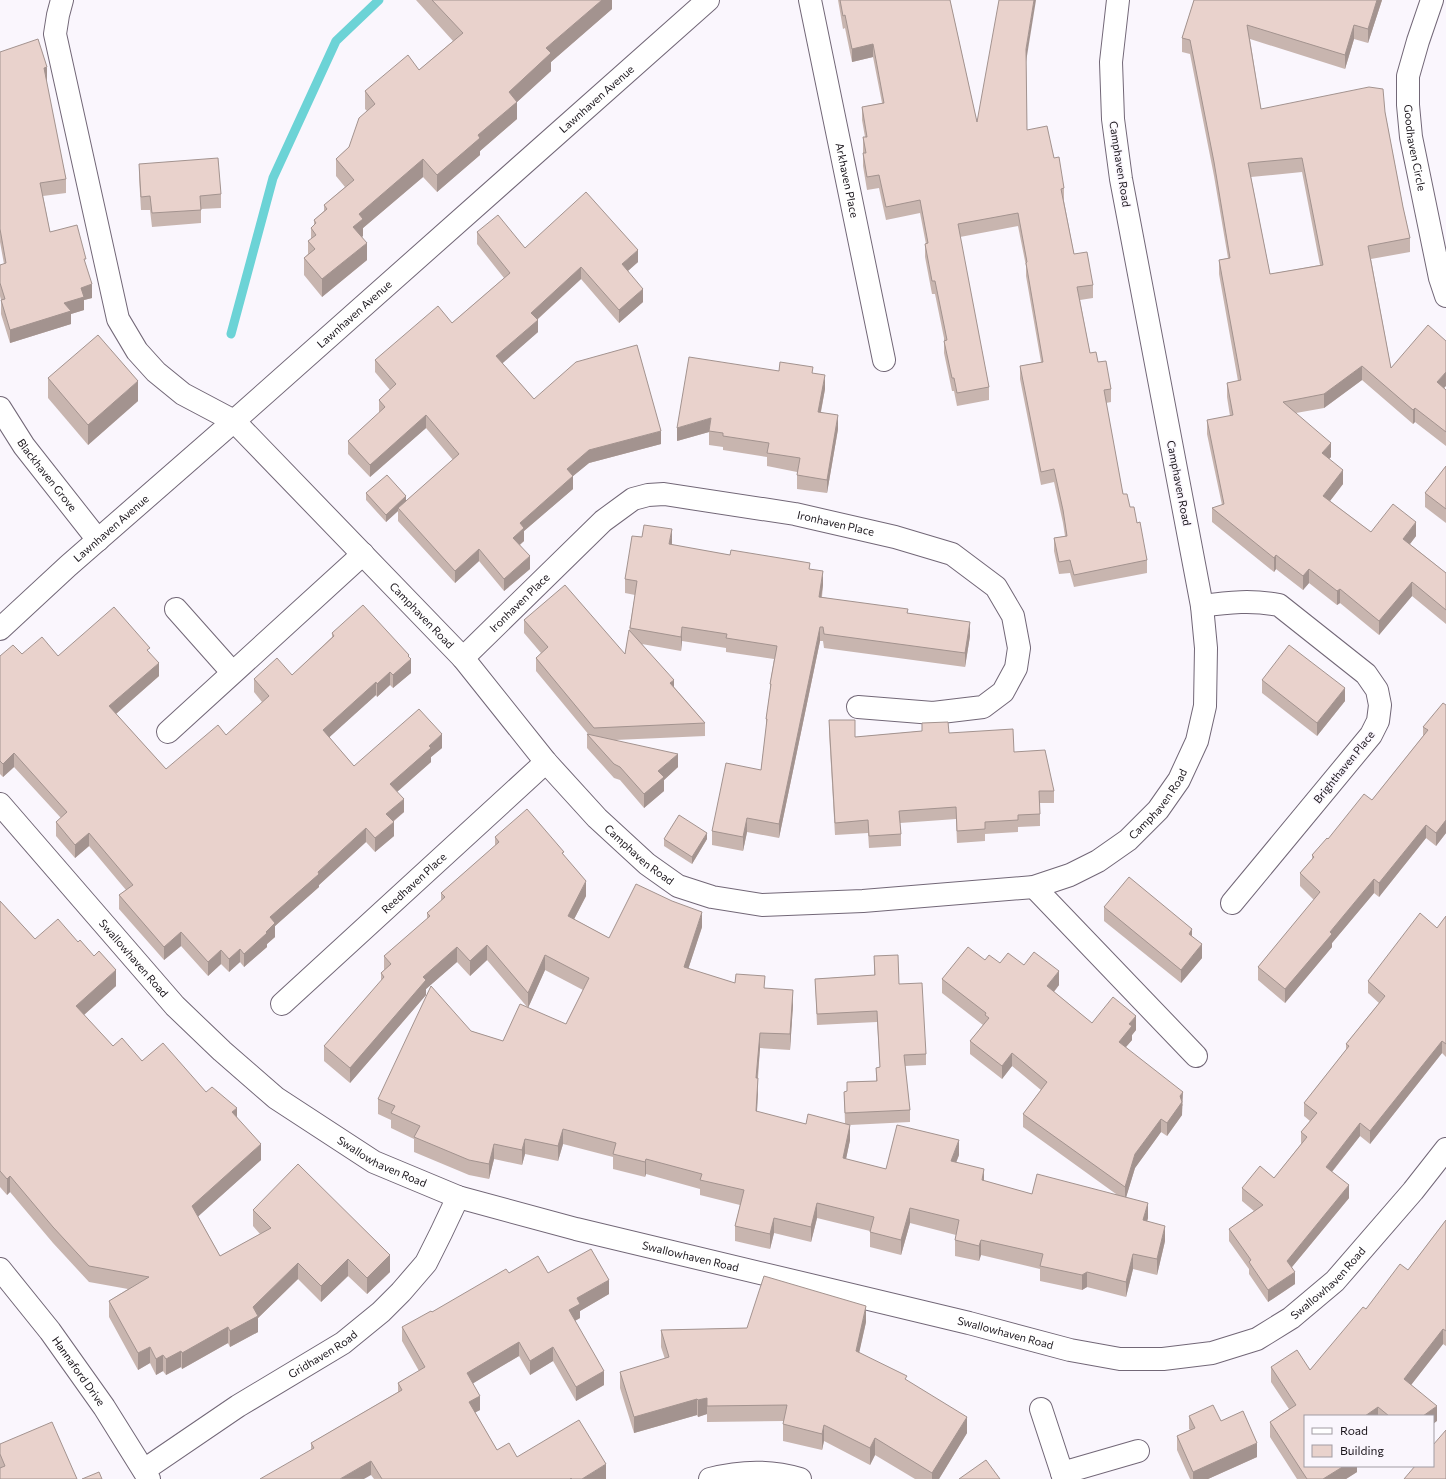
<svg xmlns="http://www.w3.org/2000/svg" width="1446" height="1479" font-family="Commissioner,sans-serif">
<rect width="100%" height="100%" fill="#faf6fd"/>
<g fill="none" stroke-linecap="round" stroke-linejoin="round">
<polyline stroke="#6cd3d6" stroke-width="9" points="231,334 273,178 336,41 379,0"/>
<g stroke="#726777" stroke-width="24">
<g id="minor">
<path id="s1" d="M62,0L58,15L55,34L118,319L137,351L156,372L183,394L234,421L463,658L546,762L597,818L647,864L678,886L712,897L762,905L863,901L1034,887L1070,875L1098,861L1128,840L1158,810L1179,780L1197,741L1205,706L1206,648L1202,606L1121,179L1113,119L1111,62L1118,0"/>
<path id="s2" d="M810,0L884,360"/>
<path id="s3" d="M1432,0L1418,41L1408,76V105L1411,137L1440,278L1446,296"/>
<path id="s4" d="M0,408L24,446L98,540"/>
<path d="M1202,606C1229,602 1253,600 1279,605L1366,674L1377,690L1380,705L1378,721L1371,735L1232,903"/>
<polyline points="176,609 232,672"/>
<path id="s5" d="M0,629L68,566L234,421L708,0"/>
<path id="s6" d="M463,658L603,521L633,499L648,495L664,494L795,514L895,537L952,554L996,587L1013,616L1019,648L1016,668L1003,692L983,707L933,713L858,707"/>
<polyline points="168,732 363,554"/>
<path id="s7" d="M0,804L175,1006L222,1051L276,1098L374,1162L458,1197L576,1229L969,1323L1070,1350L1120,1359H1163L1212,1353L1257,1339L1291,1318L1335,1281L1413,1191L1446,1149"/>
<polyline points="1034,887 1196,1056"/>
<path id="s8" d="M282,1004L546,762"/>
<path id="s9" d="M0,1269L50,1331L104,1407L149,1479"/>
<polyline points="1041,1409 1064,1479"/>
<path id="s10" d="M144,1470L238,1406L343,1343L381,1312L401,1292L426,1263L441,1233L458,1197"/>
<polyline points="1062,1473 1138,1451"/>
<path d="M710,1479C740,1471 770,1470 800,1479"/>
</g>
</g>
<use href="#minor" stroke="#fff" stroke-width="22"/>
</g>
<g fill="#c8b5af" fill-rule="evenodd">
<polygon points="416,0 612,0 612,9 551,62 551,71 517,102 517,119 480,151 480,155 437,192 423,177 363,228 363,236 362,237 367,260 322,297 304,275 304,258 308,254 308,241 311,239 311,228 314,225 314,220 324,211 324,205 345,187 336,176 336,159 349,147 367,111 365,109 365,91 419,70 453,41"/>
<polygon points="838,0 950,0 977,122 1026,62 1027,130 1054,158 1064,188 1064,201 1074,254 1093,285 1093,298 1080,300 1090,353 1098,362 1111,389 1111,402 1106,403 1123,494 1137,523 1147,560 1147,573 1074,587 1070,573 1059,574 1054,551 1054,538 1065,536 1063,523 1054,482 1041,485 1020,379 1020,366 1041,362 1026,276 1026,266 1018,226 960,237 989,387 989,400 957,406 954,391 952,391 944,353 944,338 935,294 932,294 925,257 925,244 926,244 920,213 886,220 879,188 867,190 863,166 863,137 865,137 862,120 862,107 882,103 873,57 852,62 845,28 843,29"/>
<path d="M1194,0H1382L1368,43L1354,39L1345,69L1250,39L1261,109L1385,112L1403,207L1410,238V252L1371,259L1391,368L1444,388L1446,390V446L1415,422L1413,424L1362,380L1324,408L1296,413L1331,457L1329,459L1343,484L1330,501L1371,532L1416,536L1410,544L1446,573V624L1412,596L1379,635L1340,603L1337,605L1309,583L1303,590L1276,569L1274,572L1212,522V508L1222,505L1207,434V420L1230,416L1227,397V383L1238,381L1219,274V260L1228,258L1214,176L1190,54L1182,52V38ZM1302,172L1320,265L1270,274L1251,177Z"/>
<polygon points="0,52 47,81 46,81 66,179 66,193 43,196 50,232 86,265 92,298 84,300 84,310 71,314 71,324 10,343 1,314 1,300 0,296 0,265 4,264 0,242"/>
<polygon points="139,164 221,194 221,208 201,209 201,223 152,227 150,210 141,210 139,177"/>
<polygon points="477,232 525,248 638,262 628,271 643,302 619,323 581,279 538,319 538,332 502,363 534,399 661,444 589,463 573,476 573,489 524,531 524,541 520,545 530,569 504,591 479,561 455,583 398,521 398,511 386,522 366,500 366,493 406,501 453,460 426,428 370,477 348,454 348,441 379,413 379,400 390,390 375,372 375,360 452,323 504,278 477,244"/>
<polygon points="779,371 813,374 825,389 821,412 838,429 827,493 797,489 797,472 767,466 767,457 723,450 723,447 709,445 709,432 677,441"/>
<polygon points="48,378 138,401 88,445 48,398"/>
<polygon points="1446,466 1446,523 1425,507 1425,493"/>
<polygon points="672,543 672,545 810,569 823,585 822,597 908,613 970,636 965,667 824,648 823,641 820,641 779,838 747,832 743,851 712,845 712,831 761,770 766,729 766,719 770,691 770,684 774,659 726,652 726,648 682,641 681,651 642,644 674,687 705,723 705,736 615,740 678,767 664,780 664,791 644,808 620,780 614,778 587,748 587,734 589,735 536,671 536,658 541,653 524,633 524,620 625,654 635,595 625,593 625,579"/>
<polygon points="332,633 409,657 411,673 393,688 390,685 377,697 376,695 329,737 354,766 442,748 431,757 431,762 397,792 404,812 393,822 394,836 375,852 366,842 319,885 319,887 275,926 275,937 267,944 267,947 244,967 240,962 229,972 221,964 208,976 181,946 164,960 119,909 119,895 126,890 89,846 75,858 56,836 56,822 61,818 14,767 3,777 0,774 0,656 22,654 58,656 150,653 159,676 116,714 166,769 226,735 262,702 254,692 254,679 292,675 332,637"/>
<polygon points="1262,680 1345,701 1317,736 1262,693"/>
<polygon points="1446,705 1446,833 1436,846 1426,838 1379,897 1374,893 1332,943 1332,947 1285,1003 1258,980 1258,967 1314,900 1300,886 1300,873 1312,859 1312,855 1328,839 1372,800 1423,736 1423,727"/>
<polygon points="829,720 855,737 922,731 922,723 949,733 1014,752 1054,791 1054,803 1040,803 1040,826 1018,827 1018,832 985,834 985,841 957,843 956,819 900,823 901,834 901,846 869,848 868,833 835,835 829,732"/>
<polygon points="495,837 564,855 586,896 574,919 609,938 702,927 688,969 735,983 765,988 793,1005 790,1050 760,1048 758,1078 757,1112 806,1124 845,1123 844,1092 847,1092 847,1082 876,1081 876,1068 880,1067 877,1022 817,1025 815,979 874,975 874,956 899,984 926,1054 926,1065 905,1066 910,1110 910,1122 850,1125 850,1140 846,1159 886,1169 959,1155 956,1162 984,1181 1032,1194 1116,1194 1023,1127 1023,1114 1041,1090 1012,1066 1002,1079 970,1054 970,1041 983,1025 942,993 942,979 985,960 1000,963 1024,965 1059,985 1054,992 1092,1023 1136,1030 1132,1035 1132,1040 1126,1047 1183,1105 1182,1106 1182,1115 1167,1136 1161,1132 1135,1168 1126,1197 1148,1218 1147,1221 1165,1241 1157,1275 1133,1269 1126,1297 1087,1287 1082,1290 1040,1281 1040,1269 981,1255 979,1261 955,1256 955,1240 956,1235 910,1223 901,1255 870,1247 870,1231 817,1218 811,1242 774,1233 770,1249 735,1241 735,1226 740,1205 700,1195 700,1189 646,1174 645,1177 613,1169 613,1157 563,1144 558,1161 525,1154 522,1165 494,1159 489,1179 469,1175 414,1152 414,1139 391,1128 391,1120 378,1114 378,1099 471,1031 503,1041 566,1024 583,990 545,970 528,1008 487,960 470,976 457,962 426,989 426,995 350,1083 324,1061 324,1046 381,981 381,973 384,970 384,956 427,919 427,913 441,901 441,893 495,846"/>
<polygon points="664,839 707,839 692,864 664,846"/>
<polygon points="0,901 35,939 116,986 84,1015 113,1046 206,1092 237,1117 261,1160 198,1216 220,1256 260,1234 253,1226 253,1210 390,1272 367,1294 348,1276 321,1302 298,1279 258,1318 258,1332 230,1347 228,1343 182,1369 181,1367 166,1375 163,1371 156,1375 150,1363 138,1370 109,1317 109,1301 128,1289 89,1282 53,1243 10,1192 7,1195 0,1187"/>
<polygon points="1104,907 1192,937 1202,958 1181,983 1104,921"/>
<polygon points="1446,916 1446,1057 1442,1053 1370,1144 1360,1136 1332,1172 1349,1198 1292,1267 1295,1284 1268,1302 1249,1274 1249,1269 1229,1241 1229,1229 1254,1211 1242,1201 1242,1188 1274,1178 1301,1144 1301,1132 1310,1121 1304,1116 1304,1103 1346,1050 1346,1044 1379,1003 1368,993 1368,981 1437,928"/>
<polygon points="1446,1220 1446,1346 1443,1344 1411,1385 1437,1421 1433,1416 1305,1416 1357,1466 1357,1472 1346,1479 1297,1479 1270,1437 1270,1422 1289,1409 1271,1382 1271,1367 1310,1370 1366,1309 1408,1270"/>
<polygon points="509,1273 548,1273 609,1294 580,1311 580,1318 575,1321 604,1385 576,1401 553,1361 530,1375 519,1356 473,1383 480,1410 475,1412 497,1450 517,1457 606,1479 374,1479 371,1475 311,1450 311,1443 398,1392 398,1383 419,1371 402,1341 402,1327"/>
<polygon points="866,1322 859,1352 907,1381 967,1433 939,1479 915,1479 875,1455 870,1465 824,1441 822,1450 783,1441 783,1424 784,1421 707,1422 707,1414 698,1417 697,1415 634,1433 620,1388 620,1372 665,1359 661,1347 661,1330 747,1328"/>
<polygon points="1189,1416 1221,1421 1257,1457 1208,1479 1190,1479 1177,1450 1177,1436 1190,1430 1189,1429"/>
<polygon points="0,1444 77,1479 0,1479"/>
</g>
<g fill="#a3938f">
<polygon points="602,0 612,0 612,9 551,62 551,71 517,102 517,119 480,151 480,155 437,192 437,175 478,135 509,92 546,48"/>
<polygon points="1034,0 1036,0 1026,62 1026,49"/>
<polygon points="1377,0 1382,0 1368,43 1368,29"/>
<polygon points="1354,25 1354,39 1345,69 1345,55"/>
<polygon points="873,44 873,57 852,62 852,49"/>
<polygon points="47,67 47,81 44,82 44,68"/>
<polygon points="423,159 423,177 363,228 363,236 353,244 353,227 359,214"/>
<polygon points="367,243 367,260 322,297 322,279"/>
<polygon points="638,250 638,262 622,276 622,264"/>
<polygon points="581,267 581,279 531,325 531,313"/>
<polygon points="92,284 92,298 84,300 84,310 71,314 71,324 10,343 10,330 64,303 81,288"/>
<polygon points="643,289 643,302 619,323 619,310"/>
<polygon points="538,320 538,332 496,369 496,356"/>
<polygon points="1362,366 1362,380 1324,408 1324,394"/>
<polygon points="1446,372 1446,386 1437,396 1437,382"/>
<polygon points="825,375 825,389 818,426 818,412"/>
<polygon points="138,381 138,401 88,445 88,425"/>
<polygon points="1415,408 1415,422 1413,424 1413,410"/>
<polygon points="426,415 426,428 370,477 370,465"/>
<polygon points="838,415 838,429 827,493 827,480"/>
<polygon points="711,418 709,432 677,441 677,428"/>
<polygon points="661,431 661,444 589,463 567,481 567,469 589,450"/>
<polygon points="1331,443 1331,457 1322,467 1322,453"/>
<polygon points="1343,470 1343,484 1323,510 1323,496"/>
<polygon points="573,476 573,489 524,531 524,541 513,550 513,538 520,523"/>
<polygon points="406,496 406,503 398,508 398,511 386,522 386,515"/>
<polygon points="1416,522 1416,536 1403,553 1403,539"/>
<polygon points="672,529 672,543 669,558 669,544"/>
<polygon points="479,549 479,561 455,583 455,571"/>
<polygon points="1276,555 1276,569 1274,572 1274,558"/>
<polygon points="530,556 530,569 504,591 504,579"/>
<polygon points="1309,569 1309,583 1303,590 1303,576"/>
<polygon points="823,571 823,585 819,611 819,597"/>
<polygon points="1412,582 1412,596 1379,635 1379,621"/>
<polygon points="1340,589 1340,603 1337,605 1337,591"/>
<polygon points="970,622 970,636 965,667 965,653"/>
<polygon points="682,627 682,641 681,651 681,637"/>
<polygon points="820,627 820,641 779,838 779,824"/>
<polygon points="409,655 409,661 411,659 411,673 393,688 393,675"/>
<polygon points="159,663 159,676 109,720 109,706"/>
<polygon points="390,672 390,685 377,697 377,684"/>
<polygon points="674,680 674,694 670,683"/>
<polygon points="376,682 376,695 323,743 323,730"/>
<polygon points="1345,688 1345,701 1317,736 1317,723"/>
<polygon points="442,734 442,748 431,757 431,762 390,798 390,784 429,746"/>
<polygon points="14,753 14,767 3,777 3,764"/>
<polygon points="678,754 678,767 664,780 664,791 644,808 644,794 658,771"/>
<polygon points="404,799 404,812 386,827 386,814"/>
<polygon points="747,818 747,832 743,851 743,837"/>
<polygon points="1446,820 1446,833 1436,846 1436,833"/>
<polygon points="394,822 394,836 375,852 375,838"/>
<polygon points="1426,825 1426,838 1379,897 1379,883"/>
<polygon points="366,828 366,842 319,885 319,887 275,926 275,937 267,944 267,947 244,967 244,954 266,932 270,917"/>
<polygon points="89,833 89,846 75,858 75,845"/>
<polygon points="707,833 707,839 692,864 692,857"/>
<polygon points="1374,879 1374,893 1332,943 1332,947 1285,1003 1285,989 1330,932"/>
<polygon points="586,881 586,896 568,931 568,916"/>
<polygon points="702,912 702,927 684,982 684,967"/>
<polygon points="1192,929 1192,943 1189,934"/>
<polygon points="181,932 181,946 164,960 164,947"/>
<polygon points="1202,944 1202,958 1181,983 1181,970"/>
<polygon points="487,945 487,960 470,976 470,961"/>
<polygon points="457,947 457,962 426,989 426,995 350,1083 350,1068 423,977"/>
<polygon points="240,949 240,962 229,972 229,959"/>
<polygon points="221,950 221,964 208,976 208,962"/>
<polygon points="545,955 545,970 528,1008 528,993"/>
<polygon points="116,970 116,986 76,1022 76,1006"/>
<polygon points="1059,971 1059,985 1047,1000 1047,986"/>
<polygon points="793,990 793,1005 790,1050 790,1034"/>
<polygon points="1136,1016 1136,1030 1132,1035 1132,1040 1119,1055 1119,1042 1129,1024"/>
<polygon points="760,1033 760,1048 756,1093 756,1078"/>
<polygon points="1442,1041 1442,1053 1370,1144 1370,1131"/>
<polygon points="1012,1053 1012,1066 1002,1079 1002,1066"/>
<polygon points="758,1078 758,1093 756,1127 756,1111"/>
<polygon points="1183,1092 1182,1115 1167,1136 1167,1123 1180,1096"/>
<polygon points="237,1108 237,1124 232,1112"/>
<polygon points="1161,1119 1161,1132 1135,1168 1125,1201 1125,1187 1135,1154"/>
<polygon points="1360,1123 1360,1136 1326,1179 1326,1167"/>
<polygon points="850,1125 850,1140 843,1173 843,1158"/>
<polygon points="563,1129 563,1144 558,1161 558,1146"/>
<polygon points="525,1139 525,1154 522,1165 522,1150"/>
<polygon points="959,1140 959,1155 951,1176 951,1161"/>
<polygon points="261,1144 261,1160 192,1222 192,1206"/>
<polygon points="494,1144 494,1159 489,1179 489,1164"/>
<polygon points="646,1159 646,1174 645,1177 645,1162"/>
<polygon points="984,1169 984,1184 982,1180"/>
<polygon points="10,1176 10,1192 7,1195 7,1179"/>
<polygon points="1349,1185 1349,1198 1287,1273 1287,1261"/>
<polygon points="817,1203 817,1218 811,1242 811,1227"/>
<polygon points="1148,1203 1148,1218 1143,1235 1143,1220"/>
<polygon points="910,1208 910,1223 901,1255 901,1240"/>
<polygon points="774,1218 774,1233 770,1249 770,1234"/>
<polygon points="1165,1226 1165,1241 1157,1275 1157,1259"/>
<polygon points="981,1240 981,1255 979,1261 979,1246"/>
<polygon points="1133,1254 1133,1269 1126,1297 1126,1282"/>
<polygon points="390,1255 390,1272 367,1294 367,1278"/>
<polygon points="348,1259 348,1276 321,1302 321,1286"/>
<polygon points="298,1263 298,1279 258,1318 258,1332 230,1347 230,1331 253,1307"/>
<polygon points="1087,1272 1087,1287 1082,1290 1082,1275"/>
<polygon points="1295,1272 1295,1284 1268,1302 1268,1290"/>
<polygon points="609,1280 609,1294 580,1311 580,1318 569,1324 569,1310 577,1298"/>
<polygon points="866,1306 866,1322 856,1367 856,1351"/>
<polygon points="228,1327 228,1343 182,1369 182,1353"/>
<polygon points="1443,1329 1443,1344 1404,1394 1404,1379"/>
<polygon points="519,1342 519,1356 467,1387 467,1373"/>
<polygon points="150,1347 150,1363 138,1370 138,1353"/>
<polygon points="553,1347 553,1361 530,1375 530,1361"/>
<polygon points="181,1351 181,1367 166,1375 166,1359"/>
<polygon points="163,1355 163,1371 156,1375 156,1359"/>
<polygon points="604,1371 604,1385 576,1401 576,1387"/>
<polygon points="480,1396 480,1410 469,1416 469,1402"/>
<polygon points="707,1398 707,1414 698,1417 698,1400"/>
<polygon points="697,1399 697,1415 634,1433 634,1417"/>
<polygon points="1437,1406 1437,1421 1433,1424 1433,1416 1423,1416"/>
<polygon points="1378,1407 1378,1416 1365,1416"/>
<polygon points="967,1417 967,1433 939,1479 932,1479 932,1473"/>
<polygon points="824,1425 824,1441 822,1450 822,1434"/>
<polygon points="875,1438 875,1455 870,1465 870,1448"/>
<polygon points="1257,1443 1257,1457 1208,1479 1193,1479 1193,1472"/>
<polygon points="371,1461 371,1475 364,1479 340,1479"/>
<polygon points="606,1464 606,1479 582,1479"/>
<polygon points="1344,1466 1357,1466 1357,1472 1346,1479 1323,1479"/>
</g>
<g fill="#e9d2cc" stroke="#a3938f" fill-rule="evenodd">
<polygon points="432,0 602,0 546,48 551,53 509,92 517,102 478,135 480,138 437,175 423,159 359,214 363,219 353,227 367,243 322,279 304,258 315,249 308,241 316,235 311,228 316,223 314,220 327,209 324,205 354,180 336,159 349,147 359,118 375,104 365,91 408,55 419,70 463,33"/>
<polygon points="840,0 950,0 977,122 999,0 1034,0 1026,49 1027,130 1047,126 1054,158 1059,157 1064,188 1061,189 1074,254 1087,252 1093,285 1077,287 1090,353 1096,352 1098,362 1106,361 1111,389 1104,390 1123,494 1127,494 1130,507 1134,507 1137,523 1140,522 1147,560 1074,575 1070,560 1059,562 1054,538 1067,536 1063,510 1054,469 1041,472 1020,366 1043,362 1026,263 1027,262 1018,213 958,224 989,387 957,393 954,378 952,378 944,341 947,340 944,325 935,281 932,281 925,244 928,243 920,200 886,207 879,175 867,177 863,153 866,153 863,137 867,137 862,107 884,103 873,44 852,49 845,15 843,16"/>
<path d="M1194,0H1377L1368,29L1354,25L1345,55L1247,25L1261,109L1369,87L1383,89L1385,112L1403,207L1410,238L1368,246L1391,368L1428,325L1446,341V372L1437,382L1446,390V432L1415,408L1413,410L1362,366L1324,394L1283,402L1331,443L1322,453L1343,470L1323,496L1371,532L1393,504L1416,522L1403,539L1446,573V610L1412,582L1379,621L1340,589L1337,591L1309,569L1303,576L1276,555L1274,558L1212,508L1224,504L1207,420L1233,415L1227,383L1241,380L1219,260L1230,258L1214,162L1190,40L1182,38ZM1302,158L1323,265L1270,274L1248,163Z"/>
<polygon points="38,39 47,67 44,68 66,179 40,183 50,232 77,225 86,259 84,259 92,284 81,288 84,297 64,303 71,311 10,330 1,300 5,299 0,283 0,265 6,263 0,229 0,52"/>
<polygon points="218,158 221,194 200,196 201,210 152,213 150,196 141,197 139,164"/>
<polygon points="586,192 638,250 622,264 643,289 619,310 581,267 531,313 538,320 496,356 534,399 576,362 637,345 661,431 589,450 567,469 573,476 520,523 524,528 513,538 530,556 504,579 479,549 455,571 398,508 459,454 426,415 370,465 348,441 385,407 379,400 396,384 375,360 438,306 452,323 510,273 477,232 498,215 525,248"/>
<polygon points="98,335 138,381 88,425 48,378"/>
<polygon points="689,357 779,371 780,362 813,367 812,373 825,375 818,412 838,415 827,480 797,475 800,458 767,453 769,443 723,436 723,433 709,431 711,418 677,428"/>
<polygon points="1446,466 1446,509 1425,493"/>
<polygon points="387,475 406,496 386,515 366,493"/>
<polygon points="644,525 672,529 669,544 730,555 731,550 810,563 809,569 823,571 819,597 908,609 907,613 970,622 965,653 824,634 823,627 820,627 779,824 747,818 743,837 712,831 726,763 761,770 767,719 766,719 771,684 770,684 777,646 726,638 727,634 682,627 681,637 630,628 637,581 625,579 632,536 642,537"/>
<polygon points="565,585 625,654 629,630 674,680 670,683 705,723 594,728 536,658 548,647 524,620"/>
<polygon points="363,605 409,655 408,656 411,659 393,675 390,672 377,684 376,682 323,730 354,766 419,709 442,734 429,746 431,748 390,784 404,799 386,814 394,822 375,838 366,828 318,872 319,874 270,917 275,923 266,932 267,933 244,954 240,949 229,959 221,950 208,962 181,932 164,947 119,895 133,885 89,833 75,845 56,822 67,812 14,753 3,764 0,761 0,656 13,645 22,654 42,637 58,656 114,607 150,648 147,650 159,663 109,706 166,769 218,725 226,735 269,696 254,679 277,658 292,675 334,636 332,633"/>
<polygon points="1289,645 1345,688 1317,723 1262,680"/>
<polygon points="1443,703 1446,705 1446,820 1436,833 1426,825 1379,883 1374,879 1330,932 1332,934 1285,989 1258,967 1320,892 1300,873 1314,857 1312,855 1327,838 1328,839 1364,794 1372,800 1428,730 1423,727"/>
<polygon points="829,720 855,720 855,737 922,731 922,723 948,722 949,733 1013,729 1014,752 1045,750 1054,791 1039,791 1040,814 1018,815 1018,820 985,822 985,829 957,831 956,807 899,811 901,834 869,836 868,820 835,823"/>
<polygon points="587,734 678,754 658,771 664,777 644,794 620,767 614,764"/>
<polygon points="527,809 564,852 562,853 586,881 568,916 609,938 636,884 672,901 702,912 684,967 735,983 736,974 765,976 764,988 793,990 790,1034 760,1033 756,1078 758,1078 756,1111 806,1124 808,1114 850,1125 843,1158 886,1169 897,1125 959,1140 951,1161 984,1169 982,1180 1032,1194 1037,1174 1148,1203 1143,1220 1165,1226 1157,1259 1133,1254 1126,1282 1087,1272 1082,1275 1040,1266 1043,1254 981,1240 979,1246 955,1240 959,1220 910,1208 901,1240 870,1232 874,1217 817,1203 811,1227 774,1218 770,1234 735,1226 744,1190 700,1180 702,1174 646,1159 645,1162 613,1154 616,1143 563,1129 558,1146 525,1139 522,1150 494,1144 489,1164 469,1160 414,1137 420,1126 391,1113 395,1106 378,1099 431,986 471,1031 503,1041 520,1004 566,1024 589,978 545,955 528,993 487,945 470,961 457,947 423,977 426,980 350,1068 324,1046 384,977 381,973 391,964 384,956 430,916 427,913 445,897 441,893 499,842 495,837"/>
<polygon points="679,815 707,833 692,857 664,839"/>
<polygon points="1129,877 1192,929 1189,934 1202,944 1181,970 1104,907"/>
<polygon points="0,901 35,939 58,919 78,942 80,940 94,956 99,951 116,970 76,1006 113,1046 122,1038 142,1061 163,1043 206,1092 212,1087 237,1108 232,1112 261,1144 192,1206 220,1256 271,1228 253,1210 298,1164 390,1255 367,1278 348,1259 321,1286 298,1263 253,1307 258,1316 230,1331 228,1327 182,1353 181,1351 166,1359 163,1355 156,1359 150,1347 138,1353 109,1301 149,1277 89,1266 53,1227 10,1176 7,1179 0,1171"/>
<polygon points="1420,913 1437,928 1446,916 1446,1044 1442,1041 1370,1131 1360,1123 1326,1167 1349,1185 1287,1261 1295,1272 1268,1290 1249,1262 1251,1260 1229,1229 1263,1205 1242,1188 1260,1166 1274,1178 1307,1137 1301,1132 1317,1113 1304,1103 1349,1046 1346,1044 1385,996 1368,981"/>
<polygon points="968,947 985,960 989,955 1000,963 1008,953 1024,965 1034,952 1059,971 1047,986 1092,1023 1113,997 1136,1016 1129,1024 1132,1026 1119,1042 1183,1092 1180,1096 1182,1102 1167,1123 1161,1119 1135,1154 1125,1187 1023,1114 1047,1082 1012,1053 1002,1066 970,1041 989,1018 985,1015 986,1013 942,979"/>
<polygon points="898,955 899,984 922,983 926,1054 904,1055 910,1110 845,1113 844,1092 847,1091 847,1082 877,1081 876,1068 880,1067 877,1011 817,1014 815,979 875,975 874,956"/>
<polygon points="1446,1220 1446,1331 1443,1329 1404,1379 1437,1406 1423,1416 1389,1416 1378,1407 1365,1416 1305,1416 1305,1466 1344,1466 1323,1479 1307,1479 1270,1422 1296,1405 1271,1367 1297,1350 1310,1370 1363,1307 1366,1309 1400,1264 1408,1270"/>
<polygon points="591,1249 609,1280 577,1298 580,1304 569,1310 604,1371 576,1387 553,1347 530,1361 519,1342 467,1373 480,1396 469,1402 497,1450 509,1443 517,1457 579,1420 606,1464 582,1479 572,1479 571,1478 570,1479 382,1479 371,1461 340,1479 260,1479 314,1448 311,1443 402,1390 398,1383 425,1367 402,1327 431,1311 432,1312 506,1269 509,1273 538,1256 548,1273"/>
<polygon points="764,1276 866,1306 856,1351 907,1376 905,1379 967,1417 932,1473 875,1438 870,1448 824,1425 822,1434 783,1424 787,1405 707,1406 707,1398 698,1400 697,1399 634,1417 620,1372 669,1357 661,1330 747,1328"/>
<polygon points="1213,1405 1221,1421 1243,1411 1257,1443 1193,1472 1177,1436 1195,1428 1189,1416"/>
<polygon points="52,1422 77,1479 0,1479 0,1468 5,1466 0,1454 0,1444"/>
<polygon points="1446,1430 1446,1479 1404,1479 1415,1466 1433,1466 1433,1445"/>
<polygon points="986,1460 1000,1479 959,1479"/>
<polygon points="99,1472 102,1479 82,1479"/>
</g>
<g text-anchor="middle" stroke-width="3" stroke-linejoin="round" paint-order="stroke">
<g font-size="11" fill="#1b161c" stroke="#faf6fd">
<text dy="4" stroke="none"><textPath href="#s5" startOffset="798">Lawnhaven Avenue</textPath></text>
<text dy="4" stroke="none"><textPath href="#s3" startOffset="152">Goodhaven Circle</textPath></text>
<text transform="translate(1120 164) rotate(81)" y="4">Camphaven Road</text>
<text dy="4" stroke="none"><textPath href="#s2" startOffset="184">Arkhaven Place</textPath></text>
<text dy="4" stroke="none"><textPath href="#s5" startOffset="474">Lawnhaven Avenue</textPath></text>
<text dy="4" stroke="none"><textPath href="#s4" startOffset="82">Blackhaven Grove</textPath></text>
<text transform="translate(1179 483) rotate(79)" y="4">Camphaven Road</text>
<text dy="4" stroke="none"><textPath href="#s6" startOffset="439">Ironhaven Place</textPath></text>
<text dy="4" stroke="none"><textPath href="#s5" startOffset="150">Lawnhaven Avenue</textPath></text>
<text dy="4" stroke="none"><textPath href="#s6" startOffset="79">Ironhaven Place</textPath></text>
<text dy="4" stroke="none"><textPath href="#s1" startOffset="755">Camphaven Road</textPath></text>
<text transform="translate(1344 767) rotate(-51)" y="4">Brighthaven Place</text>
<text dy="4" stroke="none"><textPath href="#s1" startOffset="1641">Camphaven Road</textPath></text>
<text dy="4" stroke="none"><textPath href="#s1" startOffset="1079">Camphaven Road</textPath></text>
<text dy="4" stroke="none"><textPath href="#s8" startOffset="179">Reedhaven Place</textPath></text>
<text dy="4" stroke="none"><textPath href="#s7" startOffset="204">Swallowhaven Road</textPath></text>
<text dy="4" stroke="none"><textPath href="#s7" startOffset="528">Swallowhaven Road</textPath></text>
<text dy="4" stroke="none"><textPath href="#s7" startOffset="852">Swallowhaven Road</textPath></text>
<text dy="4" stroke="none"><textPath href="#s7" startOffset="1524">Swallowhaven Road</textPath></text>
<text dy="4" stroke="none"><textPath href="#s7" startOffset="1176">Swallowhaven Road</textPath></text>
<text dy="4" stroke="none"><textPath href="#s10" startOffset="213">Gridhaven Road</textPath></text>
<text dy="4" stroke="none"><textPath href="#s9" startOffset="129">Hannaford Drive</textPath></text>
</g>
</g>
<rect x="1304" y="1415" width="130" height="52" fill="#faf6fd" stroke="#a19ca3"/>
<rect x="1312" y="1428" width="20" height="6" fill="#ffffff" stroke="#a19ca3"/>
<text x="1340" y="1435" font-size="12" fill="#1b161c">Road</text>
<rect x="1312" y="1445" width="20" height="12" fill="#e9d2cc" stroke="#a19ca3"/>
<text x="1340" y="1455" font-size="12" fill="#1b161c">Building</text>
</svg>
